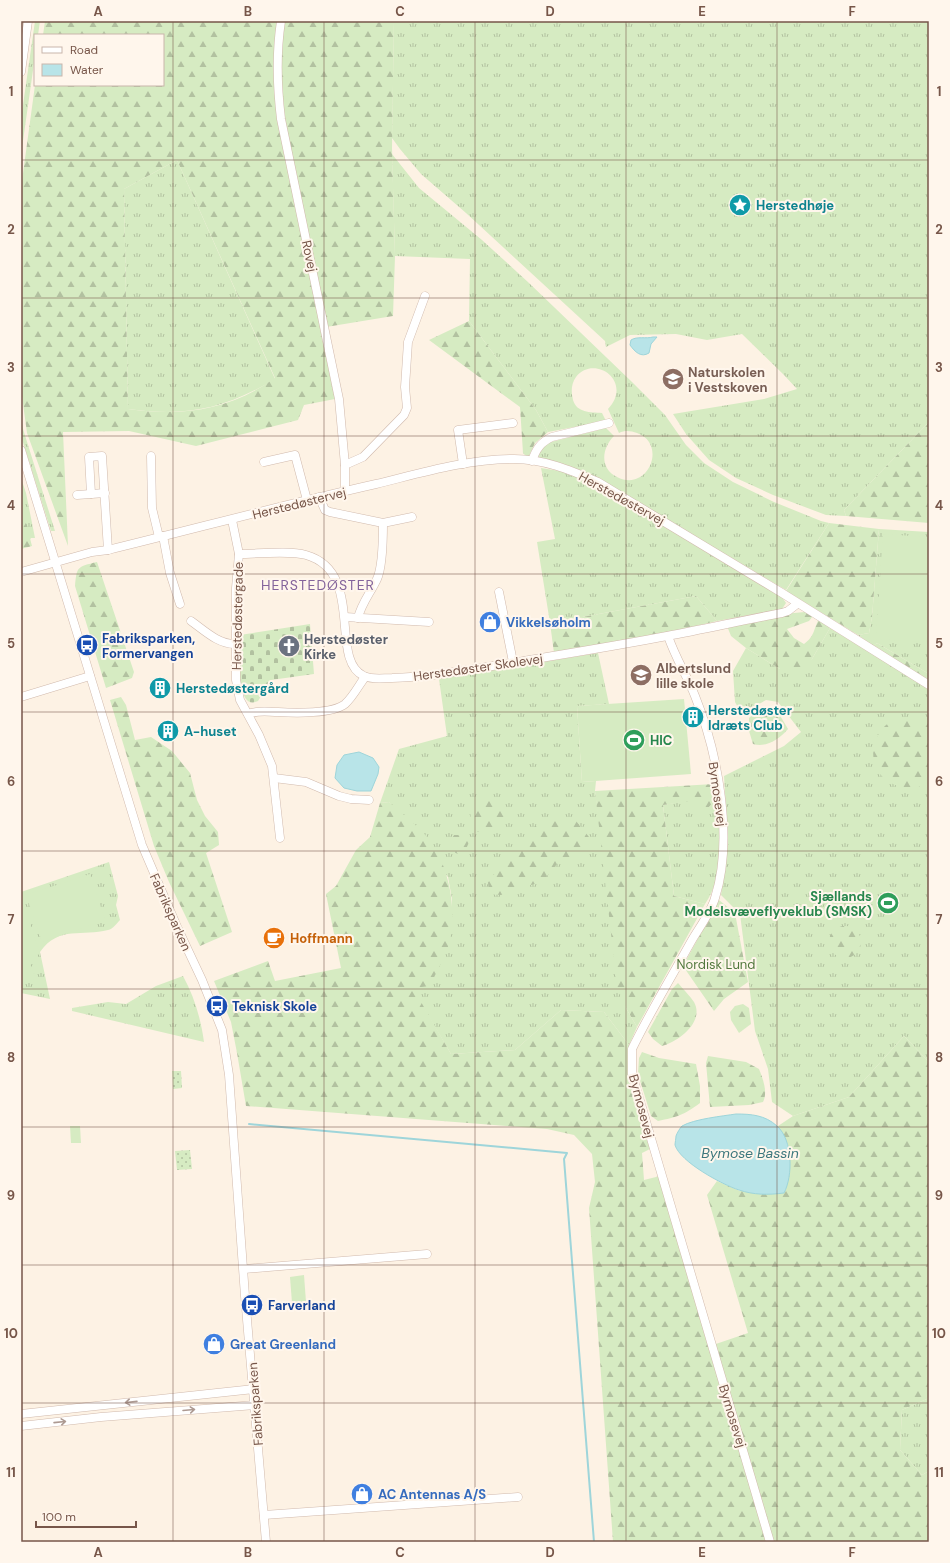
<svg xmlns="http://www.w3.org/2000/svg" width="950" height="1563" font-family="'DM Sans',sans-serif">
<defs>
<pattern id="grass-tufts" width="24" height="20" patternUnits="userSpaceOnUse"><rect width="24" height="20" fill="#d6ebc2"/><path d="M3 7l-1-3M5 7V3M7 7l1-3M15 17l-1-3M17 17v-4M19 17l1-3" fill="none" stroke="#b2c1a0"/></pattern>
<pattern id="forest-firs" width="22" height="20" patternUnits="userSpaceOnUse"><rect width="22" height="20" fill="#d6ebc2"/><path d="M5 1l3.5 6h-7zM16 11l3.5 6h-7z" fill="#b2c1a0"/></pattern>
<pattern id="cemetery-stones" width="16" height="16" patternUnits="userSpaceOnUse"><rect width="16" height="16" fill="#d6ebc2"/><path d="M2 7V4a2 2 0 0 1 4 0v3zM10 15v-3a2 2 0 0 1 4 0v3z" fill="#b2c1a0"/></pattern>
<pattern id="garden-dots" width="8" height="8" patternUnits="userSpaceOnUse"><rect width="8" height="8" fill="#d6ebc2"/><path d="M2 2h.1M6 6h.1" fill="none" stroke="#b2c1a0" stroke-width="1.8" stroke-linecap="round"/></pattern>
</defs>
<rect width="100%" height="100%" fill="#fdf2e4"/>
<g fill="url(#grass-tufts)">
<polygon points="35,21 40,21 38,35 35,35 35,56 21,155 21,119"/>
<polygon points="394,21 929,21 929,422 844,510 846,516 826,515 773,495 736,478 709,460 686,434 673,414 764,399 797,389 784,375 742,334 707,340 676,334 630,335 606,347 605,341 466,213 421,174 400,149 392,138"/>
<path d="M392,154L419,188L482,240L529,283L632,382L665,415L686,445L704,463L733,482L774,502L821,521L829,523L786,590L599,480L572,467L538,458L541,448L551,442L606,428L614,436C602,448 599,468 617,477C648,493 668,444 637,433C631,431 625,430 619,433L608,409C634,381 594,354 576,377C571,384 571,392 573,400C577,413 590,412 602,413L606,421L548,432L536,410L469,321L470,259L395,256Z"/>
<path d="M177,160L275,379C225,409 187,417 128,409L124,189Z"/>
<polygon points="21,418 23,429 55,531 51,531 21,436"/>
<polygon points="541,468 566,472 596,485 782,597 786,603 782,609 717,621 696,596 550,623 537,542 555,539"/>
<polygon points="21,478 26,493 35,538 31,538 29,541 21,544"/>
<polygon points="879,529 929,532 929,674 877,643 873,646 858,635 869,633 872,617"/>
<polygon points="830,628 929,689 929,1062 904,1036 849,1097 793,1116 772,1102 768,1069 755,1031 740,914 721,895 728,844 724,776 784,746 801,732 778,702 766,700 750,709 740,711 735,702 733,671 746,648 780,669 812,659"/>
<polygon points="598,653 609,704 577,706 582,782 596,781 595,791 626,1008 637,1027 629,1045 604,1012 561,1010 515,1050 451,1054 412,988 452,922 452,899 448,877 389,802 380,803 399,749 447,736 439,679"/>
<path d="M716,798C721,830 725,876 705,904L674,896L663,805L691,800L709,807Z"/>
<path d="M109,862L118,896L116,905L120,920C117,923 113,929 108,930C83,937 59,925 40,952L50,999L21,993V892Z"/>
<path d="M183,976C194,996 201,1019 204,1042L72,1011V1008L108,1002L126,1004L156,986Z"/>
<polygon points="929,1398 929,1471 922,1475 900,1450 902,1410"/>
</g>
<g fill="url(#forest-firs)" fill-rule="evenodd">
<path d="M45,21H394L392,148L395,256L393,316L320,328L335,399L304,405L298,420L196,446L129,431L63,432L68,546L27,433L21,389V188L35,85H163V35H43ZM177,160L275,378C230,410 182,417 128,409L124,189Z"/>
<polygon points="469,321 536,410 548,432 535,443 528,458 523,453 520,407 429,340"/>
<polygon points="929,422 929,523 846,516 844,510"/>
<polygon points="21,504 32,546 21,549"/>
<polygon points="829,523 879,529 872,617 869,633 858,635 786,591"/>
<path d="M97,562L134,672L132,678L106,688L75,586C77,566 77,567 97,562Z"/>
<polygon points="696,596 717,621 662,634 554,653 550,623"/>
<path d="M805,612L813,616L809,621L787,629L794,638L804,644C815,636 813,630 819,619L830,628L812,659L798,671L780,669L746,648L731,636L727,626L783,614Z"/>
<polygon points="877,643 929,674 929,680 873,646"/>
<polygon points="121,697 126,705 135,740 151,737 172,751 190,773 197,800 205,816 218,832 219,845 206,853 232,932 200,946 169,882 154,846 110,700"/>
<path d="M766,708L778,712L788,729C779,739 767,748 753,744L749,731V718L759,709Z"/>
<path d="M915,717L929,724V781C927,783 924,785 921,786C904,793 881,782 875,765C869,748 879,725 896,719C902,717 909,718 915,717Z"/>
<path d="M714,784C719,794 715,800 709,807L699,809L691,801L663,805L674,896L705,904L637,1027L626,1008L617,987L595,791Z"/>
<path d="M493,799L501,802L509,814L503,827L492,832H475C470,821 468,810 475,800Z"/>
<path d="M389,802C401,813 416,824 427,837C449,863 458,911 449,944C445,958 436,972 430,986L413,988L451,1054L515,1050L561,1010L604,1012L629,1045L652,1148L642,1153L644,1180L660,1176L710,1346L748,1333L707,1195L717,1181L740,1191L785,1139L778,1126L793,1116L849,1097L904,1036L929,1062V1398L902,1410L900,1450L922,1475L929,1471V1542H613L589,1208L595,1182L592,1154L574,1135L547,1129L246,1106L237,1053L231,1022L214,981L268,961L275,981L341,968L326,894L336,886L356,850L370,837L380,803Z"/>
<polygon points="553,821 563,822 576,821 589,837 589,849 585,854 557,864 543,881 501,895 489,894 488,882 504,862 515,854 524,846 529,833 537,824"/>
<polygon points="454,835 465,835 470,840 466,849 458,854 449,850 449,844"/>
<polygon points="719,900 735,913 748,982 724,999 714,1011 683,966"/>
<circle cx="845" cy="942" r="16"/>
<path d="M678,983C683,989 690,996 694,1002C705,1022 678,1042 662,1046L653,1039L648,1032L672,989Z"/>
<polygon points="743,1004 749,1008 751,1024 739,1033 731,1020 730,1012 735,1006"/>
<path d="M642,1052L659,1058L696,1064L700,1086V1103C684,1115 677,1117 658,1121L651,1116L638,1074L639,1058Z"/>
<path d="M708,1056L746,1062L759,1069C763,1079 768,1092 763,1102L749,1105L710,1107L706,1063Z"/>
</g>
<path fill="url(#cemetery-stones)" d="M310,624L314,674L271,680L258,701C234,713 240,648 240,635Z"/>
<g fill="url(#garden-dots)">
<polygon points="172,1071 181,1071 182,1088 173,1089"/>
<polygon points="190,1150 192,1169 177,1170 175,1151"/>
</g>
<g fill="#d6ebc2">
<polygon points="883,534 929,537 929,642 876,639"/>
<polygon points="684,699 691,774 582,782 577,706"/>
<polygon points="90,874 105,920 42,942 26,895"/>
<polygon points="21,896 40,954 21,960"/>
<polygon points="29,960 36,979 21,984 21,962"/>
<polygon points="70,1126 80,1126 81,1143 71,1143"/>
<polygon points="304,1275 306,1302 292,1303 290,1277"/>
</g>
<g fill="#b8e4e8" stroke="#9ed5da">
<path d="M653,337H657L651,344L649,353C641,358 635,352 630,345L631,340C637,336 646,339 653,337Z"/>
<polygon points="359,752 373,758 379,767 378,774 371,791 357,791 344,788 335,778 337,765 344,755"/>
<path d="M736,1114C751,1114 765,1115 777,1126C793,1140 793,1176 784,1193C768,1195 754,1195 739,1190C723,1185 680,1162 675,1145C675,1143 676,1138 676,1136C677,1133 680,1128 682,1126C694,1119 723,1116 736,1114Z"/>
</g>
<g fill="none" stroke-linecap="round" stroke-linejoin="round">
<polyline stroke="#9ed5da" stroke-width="2" points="249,1124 567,1153 564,1159 594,1542"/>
<g stroke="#d1baad" stroke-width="9">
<g id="minor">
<path d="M281,21C276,54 277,86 281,119L339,399L345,465V491"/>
<polyline points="21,72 28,21"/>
<polyline points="21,450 142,845 178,929 202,980 222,1030 229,1075 245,1296 266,1542"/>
<polyline points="151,456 152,508 159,537"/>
<path d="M532,461C536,449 541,442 552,437L609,423"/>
<polyline points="264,462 295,455 307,500"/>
<polyline points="463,464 458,430 513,423"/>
<polyline points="345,465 363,457 404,415 407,408 405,387 408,342 425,296"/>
<polyline points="91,494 89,457 102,456 108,550"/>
<polyline points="77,495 105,493"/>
<polyline points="319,497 325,510 330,512 383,523 412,517"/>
<polyline points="232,520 239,554 236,588 236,680 240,700 259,735 272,766 280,838"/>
<polyline points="163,536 170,573 180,604"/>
<path d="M239,554C257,554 289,550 306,555C366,572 328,660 364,676C372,680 383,678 392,678C433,677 472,669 512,663C564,654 615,646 667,636C705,629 744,620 782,613L788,611L797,604"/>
<path d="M21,572L92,552L108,550C198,528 287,504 376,484C421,473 467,459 514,459C544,459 570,470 598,482L782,593L929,685"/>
<polyline points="499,592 513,662"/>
<polyline points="345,617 429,622"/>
<path d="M358,618C361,604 371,592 377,579C383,566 383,537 383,523"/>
<path d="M191,621C205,631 218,644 235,644"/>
<path d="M668,636C675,657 687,676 695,696C718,753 734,839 715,898C711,912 699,928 692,940C672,976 650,1012 632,1049V1074L770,1542"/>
<polyline points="21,697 90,676"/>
<path d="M248,714C257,710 268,712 278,712C294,713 333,714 345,704C353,697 359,685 365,677"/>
<polyline points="274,778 306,782 339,796 351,799 369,800"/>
<polyline points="244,1269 427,1254"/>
<polyline points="21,1414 254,1389"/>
<polyline points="21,1426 101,1417 255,1405"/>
<polyline points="264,1515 518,1497"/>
</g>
</g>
<use href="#minor" stroke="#fff" stroke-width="8"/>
</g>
<defs><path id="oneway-shaft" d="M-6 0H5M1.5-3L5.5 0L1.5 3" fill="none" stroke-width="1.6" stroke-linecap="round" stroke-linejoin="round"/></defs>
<g stroke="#ad9a92">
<use href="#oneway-shaft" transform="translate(131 1402) rotate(174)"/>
<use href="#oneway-shaft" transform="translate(189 1410) rotate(-5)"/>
<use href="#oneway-shaft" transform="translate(60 1422) rotate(-6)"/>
</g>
<path fill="none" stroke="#775649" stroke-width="1" stroke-opacity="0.55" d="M173,21V1542M324,21V1542M475,21V1542M626,21V1542M777,21V1542M21,160H929M21,298H929M21,436H929M21,574H929M21,712H929M21,851H929M21,989H929M21,1127H929M21,1265H929M21,1403H929"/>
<defs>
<g id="sight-disc" transform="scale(1.15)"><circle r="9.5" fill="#0f9aa8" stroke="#fff6ec"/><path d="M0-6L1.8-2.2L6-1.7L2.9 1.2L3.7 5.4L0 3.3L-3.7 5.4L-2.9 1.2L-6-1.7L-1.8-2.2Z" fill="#fff"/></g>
<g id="school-disc" transform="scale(1.15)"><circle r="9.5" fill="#8d6e63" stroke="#fff6ec"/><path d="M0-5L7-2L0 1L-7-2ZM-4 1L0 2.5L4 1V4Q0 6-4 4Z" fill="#fff"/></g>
<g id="shop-disc" transform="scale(1.15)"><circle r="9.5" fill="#3f7fe0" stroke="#fff6ec"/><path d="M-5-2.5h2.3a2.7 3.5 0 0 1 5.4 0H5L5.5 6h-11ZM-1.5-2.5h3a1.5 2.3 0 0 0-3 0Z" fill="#fff"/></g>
<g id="bus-disc" transform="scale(1.15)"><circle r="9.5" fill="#1a4fb4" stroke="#fff6ec"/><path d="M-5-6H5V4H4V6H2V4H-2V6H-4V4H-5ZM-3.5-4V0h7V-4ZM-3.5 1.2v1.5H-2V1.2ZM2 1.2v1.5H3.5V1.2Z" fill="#fff"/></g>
<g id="church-disc" transform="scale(1.15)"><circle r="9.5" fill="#6b7280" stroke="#fff6ec"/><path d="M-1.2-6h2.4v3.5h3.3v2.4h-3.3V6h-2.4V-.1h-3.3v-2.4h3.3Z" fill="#fff"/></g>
<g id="building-disc" transform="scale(1.15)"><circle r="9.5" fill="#0f9aa8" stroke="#fff6ec"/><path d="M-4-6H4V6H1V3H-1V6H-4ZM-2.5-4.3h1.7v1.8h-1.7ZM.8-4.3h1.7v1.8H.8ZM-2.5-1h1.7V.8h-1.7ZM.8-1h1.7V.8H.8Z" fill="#fff"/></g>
<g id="stadium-disc" transform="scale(1.15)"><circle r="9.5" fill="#2e9e5b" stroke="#fff6ec"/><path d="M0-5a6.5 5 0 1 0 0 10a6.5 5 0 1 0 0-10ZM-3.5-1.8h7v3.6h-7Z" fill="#fff"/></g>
<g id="cafe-disc" transform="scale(1.15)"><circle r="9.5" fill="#e8710a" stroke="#fff6ec"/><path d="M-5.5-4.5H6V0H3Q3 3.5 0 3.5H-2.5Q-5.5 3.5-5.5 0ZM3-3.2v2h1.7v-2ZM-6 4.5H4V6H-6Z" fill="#fff"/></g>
</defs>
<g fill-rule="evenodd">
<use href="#sight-disc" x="740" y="205"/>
<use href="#school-disc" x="673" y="379"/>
<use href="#shop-disc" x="490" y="622"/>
<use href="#bus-disc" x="87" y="645"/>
<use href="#church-disc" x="289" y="646"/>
<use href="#school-disc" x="641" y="675"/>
<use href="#building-disc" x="160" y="688"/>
<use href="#building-disc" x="693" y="717"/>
<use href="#building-disc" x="168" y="731"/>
<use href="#stadium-disc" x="634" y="740"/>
<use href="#stadium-disc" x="888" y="903"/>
<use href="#cafe-disc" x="274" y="938"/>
<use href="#bus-disc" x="217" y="1006"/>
<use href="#bus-disc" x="252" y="1305"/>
<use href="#shop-disc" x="214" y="1344"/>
<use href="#shop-disc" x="362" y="1494"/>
</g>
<g text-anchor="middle" stroke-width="4" stroke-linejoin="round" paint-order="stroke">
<g font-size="13" font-weight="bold" fill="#0d838f" stroke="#fff6ec" text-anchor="start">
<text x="756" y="210">Herstedhøje</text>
<text x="176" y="693">Herstedøstergård</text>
<text x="708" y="715">Herstedøster<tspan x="708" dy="15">Idræts Club</tspan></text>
<text x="184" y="736">A-huset</text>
</g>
<g font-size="13" fill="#775649" stroke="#fff6ec">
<text transform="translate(310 256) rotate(78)" y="5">Rovej</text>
<text transform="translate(622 498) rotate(29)" y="5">Herstedøstervej</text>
<text transform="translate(299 503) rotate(-14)" y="5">Herstedøstervej</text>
<text transform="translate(237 616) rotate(-89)" y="5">Herstedøstergade</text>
<text transform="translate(478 667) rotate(-8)" y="5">Herstedøster Skolevej</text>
<text transform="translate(718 794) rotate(82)" y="5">Bymosevej</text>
<text transform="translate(171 912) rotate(66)" y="5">Fabriksparken</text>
<text transform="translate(642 1106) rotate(75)" y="5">Bymosevej</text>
<text transform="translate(255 1404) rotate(-94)" y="5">Fabriksparken</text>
<text transform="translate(733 1416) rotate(73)" y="5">Bymosevej</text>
</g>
<g font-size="13" font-weight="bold" fill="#785e54" stroke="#fff6ec" text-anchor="start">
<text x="688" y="377">Naturskolen<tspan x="688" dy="15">i Vestskoven</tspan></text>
<text x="656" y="673">Albertslund<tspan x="656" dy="15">lille skole</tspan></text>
</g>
<g font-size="13" font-weight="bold" fill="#366cbe" stroke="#fff6ec" text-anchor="start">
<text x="506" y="627">Vikkelsøholm</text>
<text x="230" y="1349">Great Greenland</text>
<text x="378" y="1499">AC Antennas A/S</text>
</g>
<g font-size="13" font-weight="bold" fill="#164399" stroke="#fff6ec" text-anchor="start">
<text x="102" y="643">Fabriksparken,<tspan x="102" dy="15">Formervangen</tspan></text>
<text x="232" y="1011">Teknisk Skole</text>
<text x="268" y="1310">Farverland</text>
</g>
<g font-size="13" font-weight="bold" fill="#5b616d" stroke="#fff6ec" text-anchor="start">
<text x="304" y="644">Herstedøster<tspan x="304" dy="15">Kirke</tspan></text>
</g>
<g font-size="13" font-weight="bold" fill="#27864d" stroke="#fff6ec" text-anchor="start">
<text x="650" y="745">HIC</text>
<text x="872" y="901" text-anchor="end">Sjællands<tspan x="872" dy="15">Modelsvæveflyveklub (SMSK)</tspan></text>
</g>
<g font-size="13" font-weight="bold" fill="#c56008" stroke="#fff6ec" text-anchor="start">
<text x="290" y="943">Hoffmann</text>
</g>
<g font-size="13" fill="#52783d" stroke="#fff6ec">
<text x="716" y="969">Nordisk Lund</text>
</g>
<g font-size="14" letter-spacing="1" fill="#84649b" stroke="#fff6ec">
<text x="318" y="590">HERSTEDØSTER</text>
</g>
<g font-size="14" font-style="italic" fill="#3c777d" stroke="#fff6ec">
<text x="750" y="1158">Bymose Bassin</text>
</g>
</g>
<rect width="950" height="1563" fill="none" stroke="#fff6ec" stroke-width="44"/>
<rect x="34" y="34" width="130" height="52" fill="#fff6ec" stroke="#c9b6ab"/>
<rect x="42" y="47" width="20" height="6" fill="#ffffff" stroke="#c9b6ab"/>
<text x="70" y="54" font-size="12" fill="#775649">Road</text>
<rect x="42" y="64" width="20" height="12" fill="#b8e4e8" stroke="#c9b6ab"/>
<text x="70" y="74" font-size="12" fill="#775649">Water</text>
<path d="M36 1521v6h100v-6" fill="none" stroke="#775649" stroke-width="2"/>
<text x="42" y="1521" font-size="12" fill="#775649" stroke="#fff6ec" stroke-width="3" paint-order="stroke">100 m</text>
<rect x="22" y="22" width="906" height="1519" fill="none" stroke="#775649" stroke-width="1.5"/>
<g font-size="13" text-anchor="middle" font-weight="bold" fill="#775649">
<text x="98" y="16">A</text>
<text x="248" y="16">B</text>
<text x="400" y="16">C</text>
<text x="550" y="16">D</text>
<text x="702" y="16">E</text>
<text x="852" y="16">F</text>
<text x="11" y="96">1</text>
<text x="939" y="96">1</text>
<text x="11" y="234">2</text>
<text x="939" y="234">2</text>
<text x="11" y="372">3</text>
<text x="939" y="372">3</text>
<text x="11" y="510">4</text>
<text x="939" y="510">4</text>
<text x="11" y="648">5</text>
<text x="939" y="648">5</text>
<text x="11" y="786">6</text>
<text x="939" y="786">6</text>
<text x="11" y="924">7</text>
<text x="939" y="924">7</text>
<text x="11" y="1062">8</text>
<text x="939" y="1062">8</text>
<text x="11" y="1200">9</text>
<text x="939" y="1200">9</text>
<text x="11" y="1338">10</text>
<text x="939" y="1338">10</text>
<text x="11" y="1477">11</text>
<text x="939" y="1477">11</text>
<text x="98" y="1557">A</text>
<text x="248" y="1557">B</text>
<text x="400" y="1557">C</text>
<text x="550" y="1557">D</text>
<text x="702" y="1557">E</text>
<text x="852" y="1557">F</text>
</g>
</svg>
